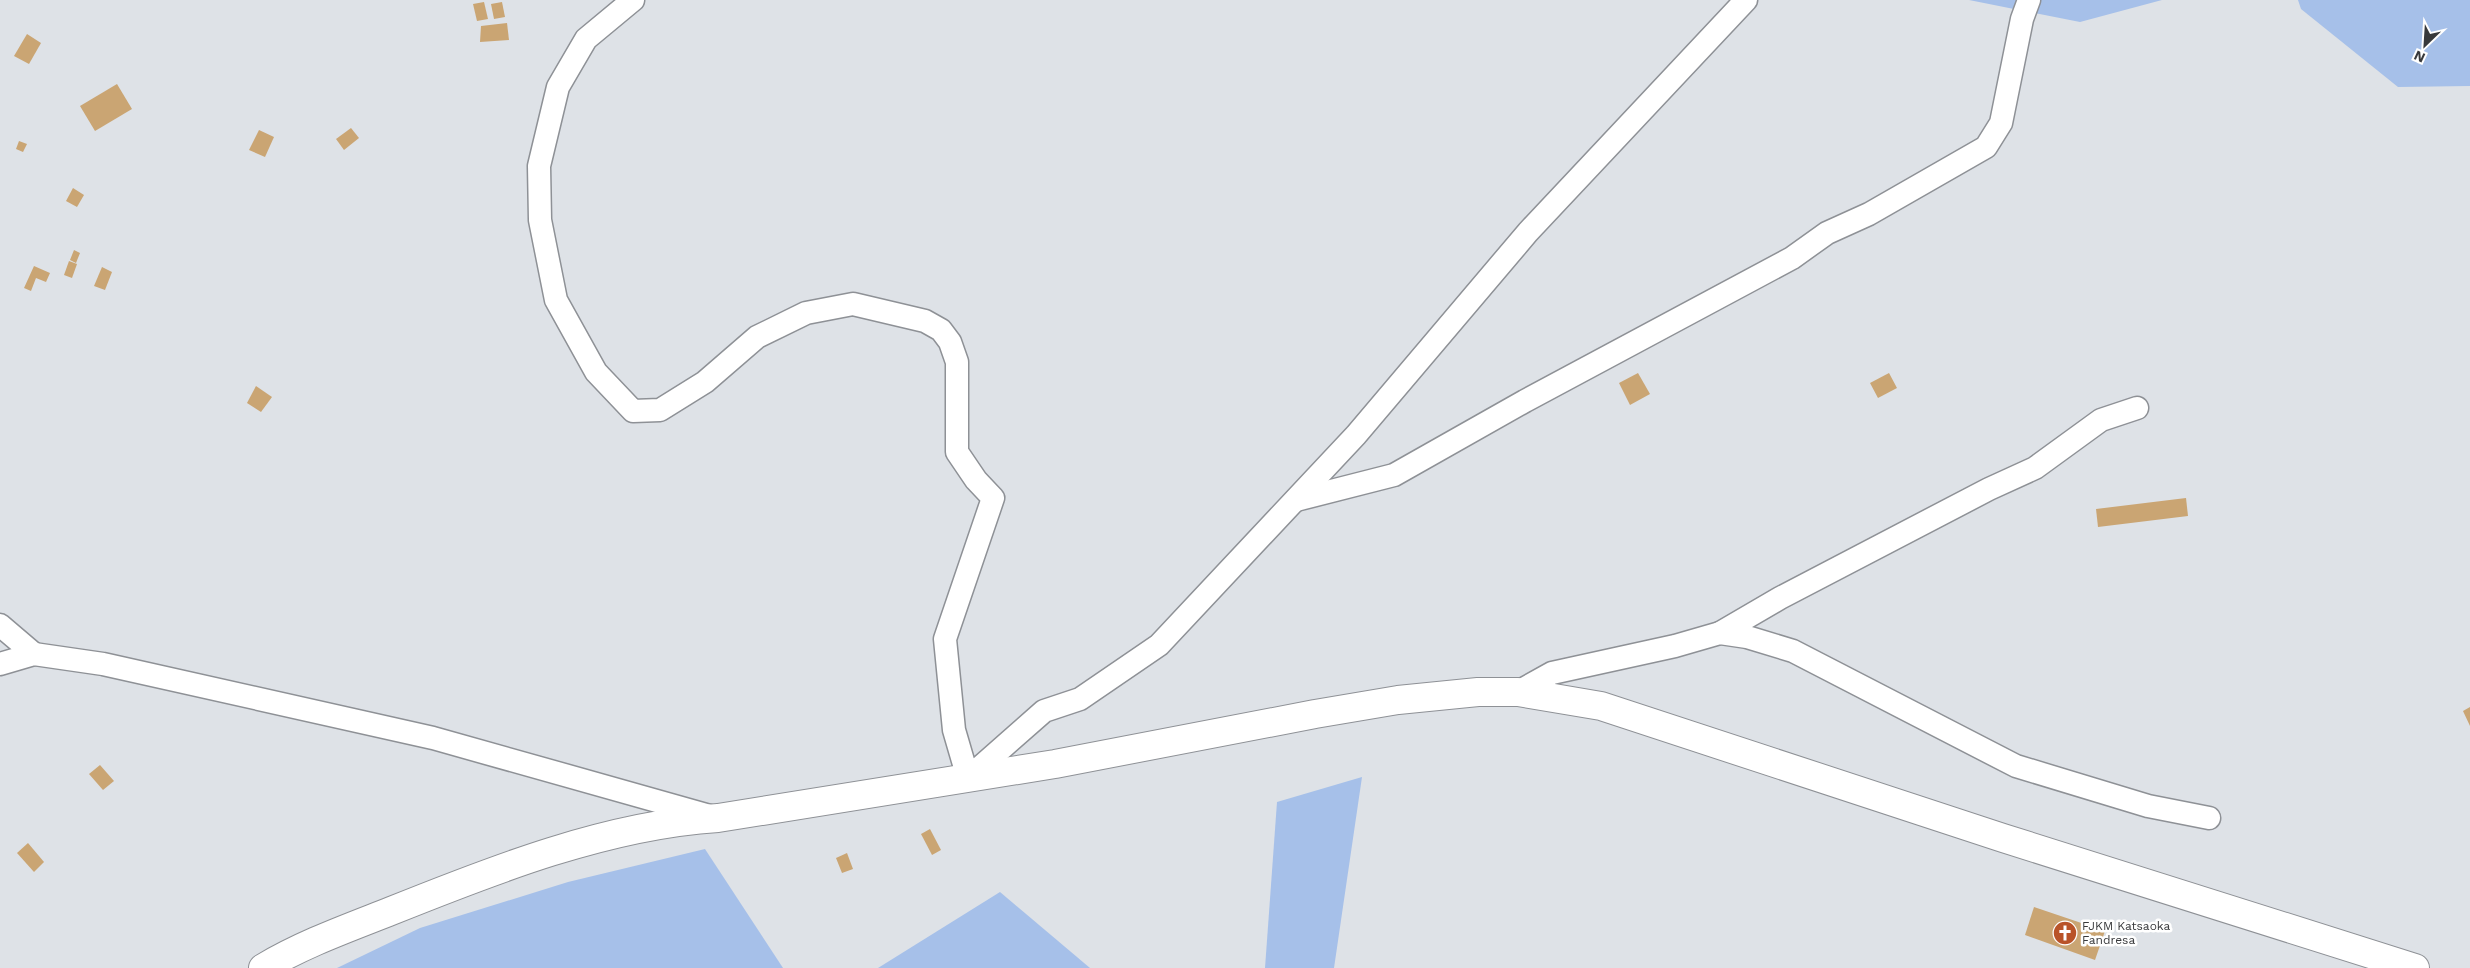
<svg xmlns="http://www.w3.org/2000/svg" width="2470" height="968" font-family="'Work Sans',sans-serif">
<rect width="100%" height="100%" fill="#dee2e7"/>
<g fill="#a6c0e9">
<polygon points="1969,0 2162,0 2080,22"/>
<polygon points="2298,0 2470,0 2470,86 2398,87 2301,9"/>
<polygon points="1362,777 1334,968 1265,968 1277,802"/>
<polygon points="705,849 783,968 337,968 420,928 568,882"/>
<polygon points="1000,892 1090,968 878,968"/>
</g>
<g fill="#caa573">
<polygon points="484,2 488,19 477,21 473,4"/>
<polygon points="502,2 505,17 494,19 491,4"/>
<polygon points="507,23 509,40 480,42 481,26"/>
<polygon points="27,34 41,43 29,64 14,56"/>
<polygon points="117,84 132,109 95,131 80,106"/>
<polygon points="351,128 359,138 344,150 336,139"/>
<polygon points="259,130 274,137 265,157 249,150"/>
<polygon points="19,141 27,144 23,152 16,149"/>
<polygon points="73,188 84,195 77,207 66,201"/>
<polygon points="74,250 80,253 76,263 70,260"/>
<polygon points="69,261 77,264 72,278 64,275"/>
<polygon points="34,266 50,273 46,282 36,278 31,291 24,288"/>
<polygon points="102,267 112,272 105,290 94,286"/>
<polygon points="1638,373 1650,394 1630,405 1619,383"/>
<polygon points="1889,373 1897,388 1878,398 1870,383"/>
<polygon points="256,386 272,397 261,412 247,403"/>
<polygon points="2186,498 2188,516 2098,527 2096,509"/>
<polygon points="2470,707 2470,726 2463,711"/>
<polygon points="100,765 114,781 103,790 89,774"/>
<polygon points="930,829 941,850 932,855 921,834"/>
<polygon points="28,843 44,862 34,872 17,853"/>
<polygon points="847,853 853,869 842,873 836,858"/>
<polygon points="2034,907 2105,931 2095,960 2025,935"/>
</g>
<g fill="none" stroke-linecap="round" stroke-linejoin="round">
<g stroke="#8e9196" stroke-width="25">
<g id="street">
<polyline points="633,0 586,39 558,87 539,166 540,220 556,300 596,372 633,411 660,410 705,382 757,337 806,313 853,304 925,321 941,330 950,342 957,362 957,452 976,480 993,498 945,639 954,730 968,778 1044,711 1080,699 1159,645 1356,435 1528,232 1746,0"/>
<polyline points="1296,500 1394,475 1525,401 1792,258 1827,233 1869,214 1986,147 2001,123 2022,19 2029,0"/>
<polyline points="0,625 34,654"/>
<polyline points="1720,633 1780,598 1989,489 2035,468 2101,420 2137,408"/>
<polyline points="0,664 34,654 103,664 433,738 710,816"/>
<polyline points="1518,692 1552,673 1675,646 1720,633 1747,637 1793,651 2016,766 2148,806 2209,818"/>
</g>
</g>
<g stroke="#8e9196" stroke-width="30">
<path id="secondary" d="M263,968C303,944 348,928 391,911C493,870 607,825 718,818L1055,764L1315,714L1398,700L1478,692H1518L1601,706L2003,838L2415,968"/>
</g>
<use href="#street" stroke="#fff" stroke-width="22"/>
<use href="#secondary" stroke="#fff" stroke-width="28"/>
</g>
<defs>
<g id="church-disc" transform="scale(1.25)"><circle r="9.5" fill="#b95328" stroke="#fff"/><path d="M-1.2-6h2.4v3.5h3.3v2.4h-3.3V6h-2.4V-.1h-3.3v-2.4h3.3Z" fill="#fff"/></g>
</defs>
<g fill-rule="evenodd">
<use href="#church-disc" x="2065" y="933"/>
</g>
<g text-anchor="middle" stroke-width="5" stroke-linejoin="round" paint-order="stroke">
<g font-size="12" fill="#38393b" stroke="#fff" text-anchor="start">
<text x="2082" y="930">FJKM Katsaoka<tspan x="2082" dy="14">Fandresa</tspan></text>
</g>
</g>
<g transform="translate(2425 45) rotate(205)" stroke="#ffffff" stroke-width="4" paint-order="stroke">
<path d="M0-4L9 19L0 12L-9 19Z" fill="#38393b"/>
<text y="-8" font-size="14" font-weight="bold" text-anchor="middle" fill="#38393b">N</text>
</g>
</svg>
